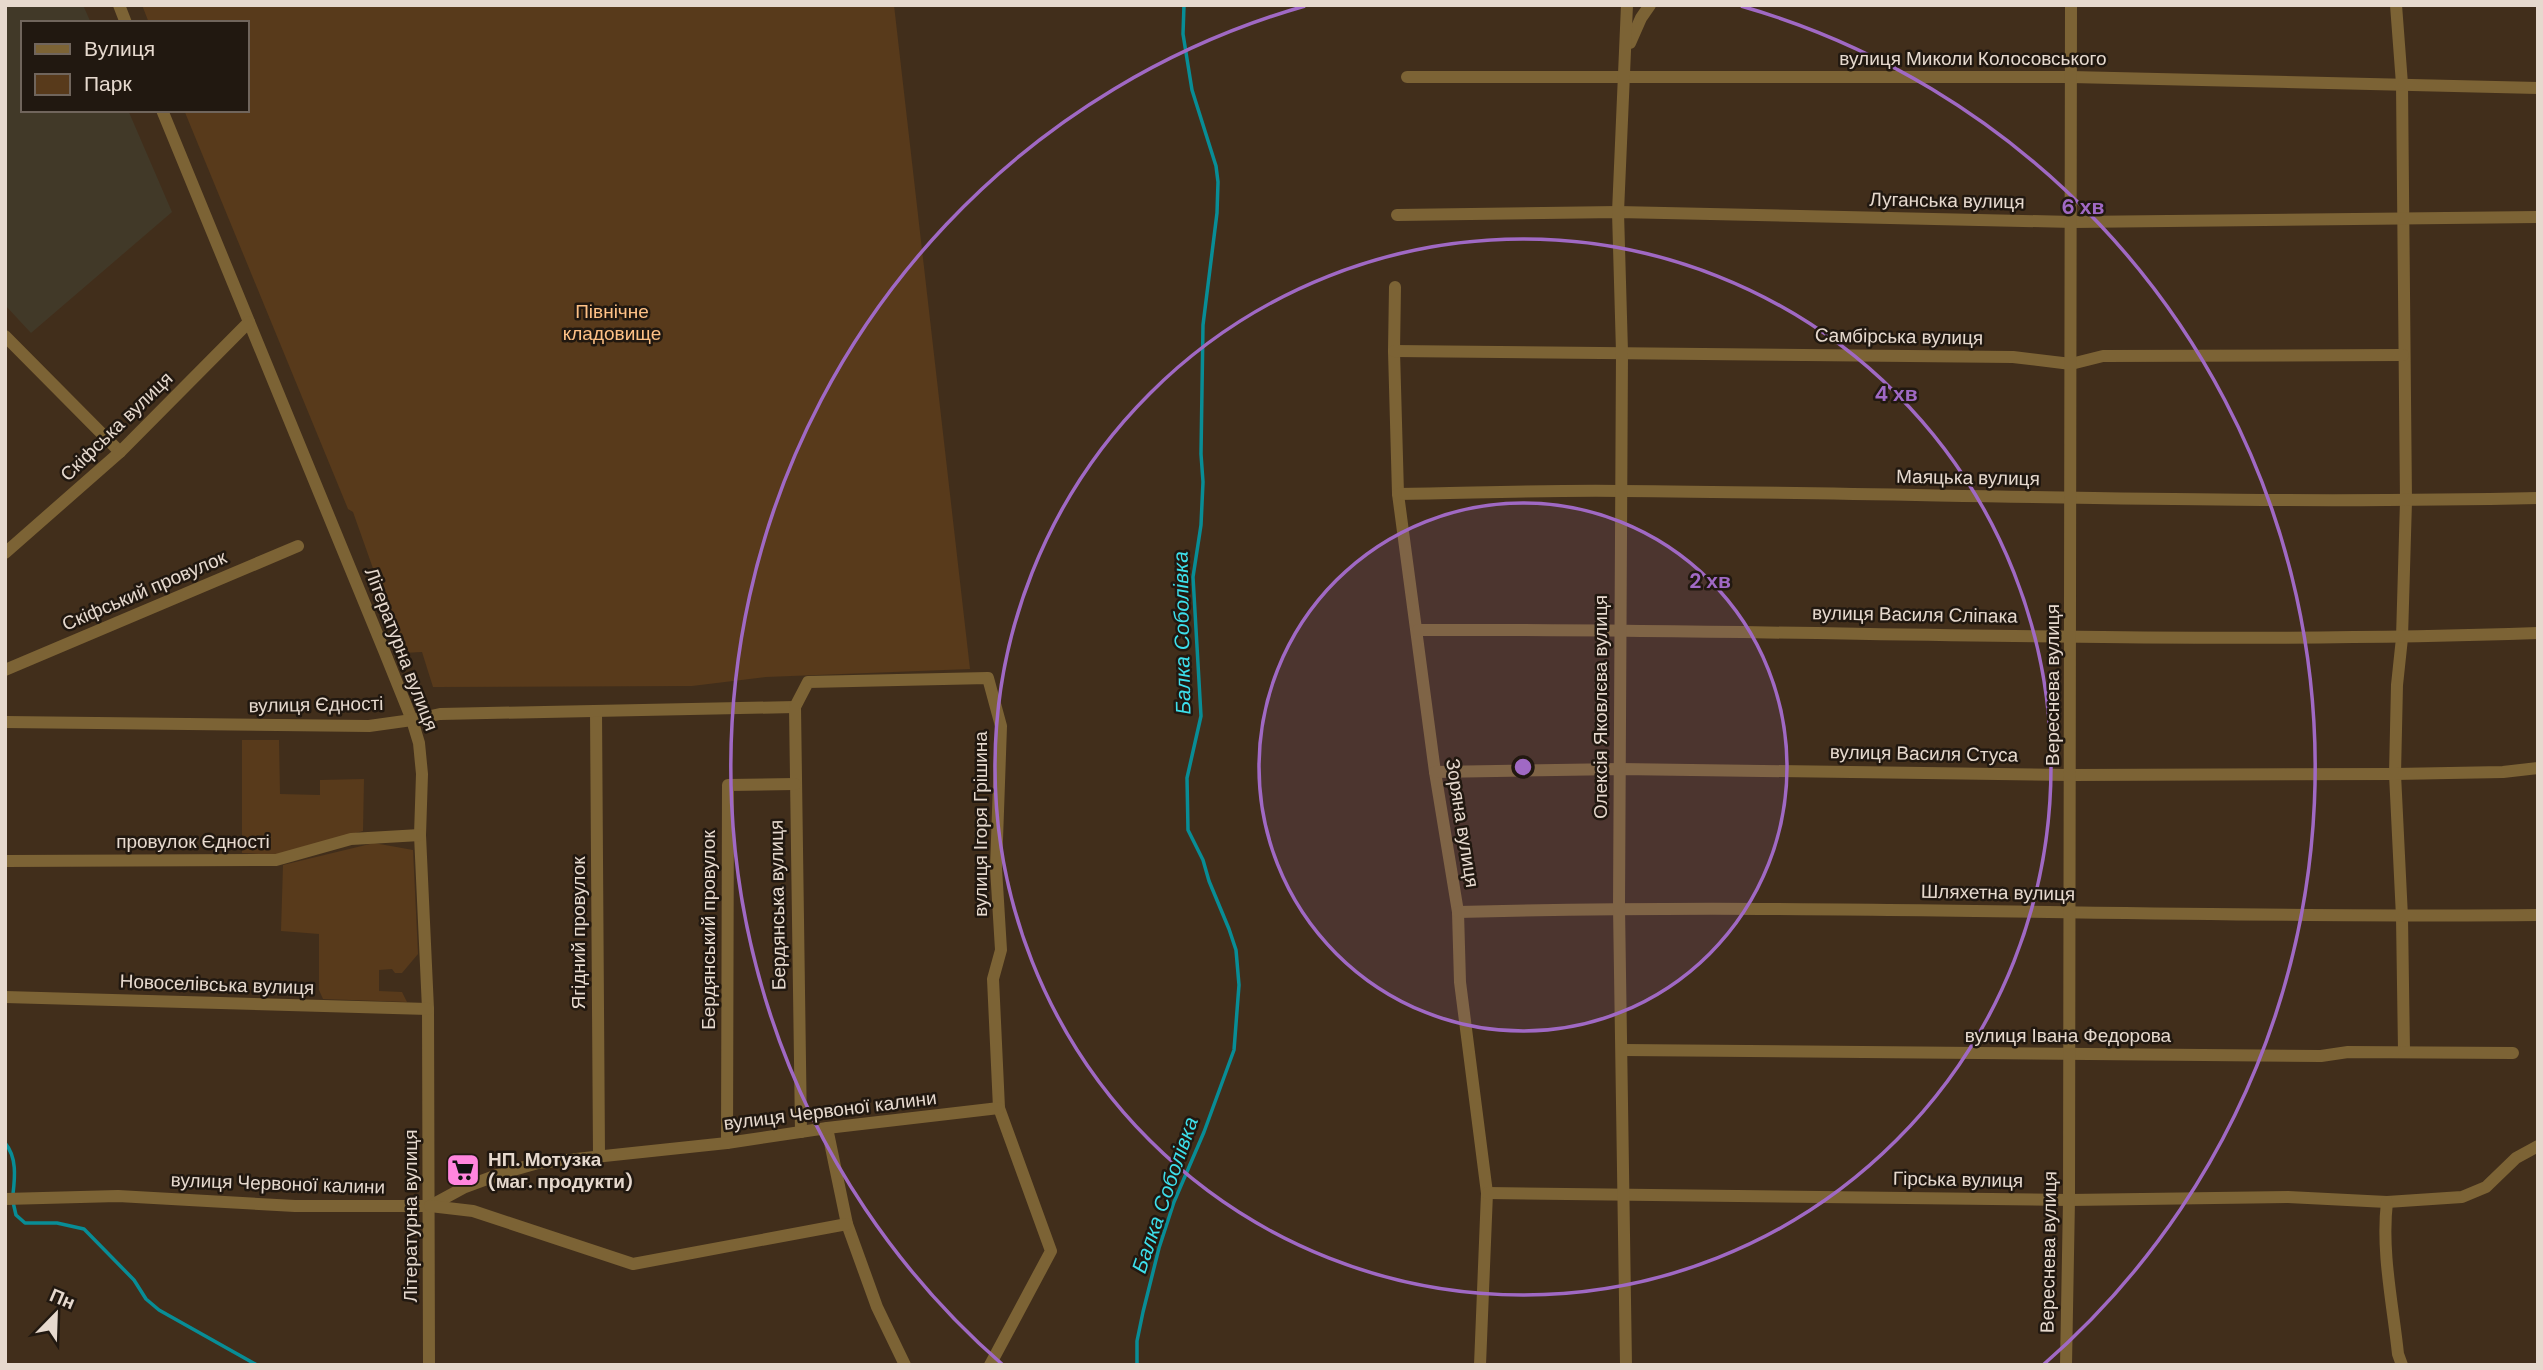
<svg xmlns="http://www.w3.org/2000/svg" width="2543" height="1370" font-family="'DM Sans',sans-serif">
<rect width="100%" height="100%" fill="#412e1b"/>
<polygon fill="#413928" points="5,5 83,5 91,23 23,23 23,110 128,110 172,212 31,333 5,305"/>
<g fill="#583a1b">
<polygon points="142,5 894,5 970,669 766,677 692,686 433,687 422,652 403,653 353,512 348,509 184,110 247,110 247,23 149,23"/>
<polygon points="242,740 279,740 280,794 320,795 320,780 364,779 363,831 278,855 242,853"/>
<polygon points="374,843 413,850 418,954 402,973 395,973 392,969 379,970 379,991 402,992 407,1002 323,999 319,990 319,934 281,931 283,865"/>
</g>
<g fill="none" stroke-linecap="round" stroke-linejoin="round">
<g stroke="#088d96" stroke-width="3.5">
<path d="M5,1143C17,1157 15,1177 13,1194"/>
<polyline points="13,1202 16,1215 25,1223 57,1223 84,1229 134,1280 146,1299 159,1310 257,1365"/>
<polyline points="1137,1365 1137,1341 1143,1312 1159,1248 1174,1202 1204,1132 1234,1050 1239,985 1236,950 1229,929 1209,881 1203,860 1188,830 1187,778 1201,716 1193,577 1201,525 1203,482 1201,454 1203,325 1217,213 1218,182 1216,166 1192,90 1183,34 1184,5"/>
</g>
<g stroke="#7c6335" stroke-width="12">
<polyline points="119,5 126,23"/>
<polyline points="2396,5 2402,84 2406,501 2402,638 2397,685 2395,774 2402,917 2404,1051"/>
<polyline points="1630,43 1641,18 1650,5"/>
<polyline points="1407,77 2071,77 2538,88"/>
<polyline points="162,110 385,653 412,720 419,743 422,774 420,835 428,1009 429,1365"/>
<polyline points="1397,215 1618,212 2073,222 2538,217"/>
<polyline points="1395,287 1394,351 1398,494 1435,772 1458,912 1460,982 1487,1193 1480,1365"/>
<polyline points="5,336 120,452"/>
<polyline points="1394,351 2013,357 2071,364 2103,356 2403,355"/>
<path d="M1398,494C1473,493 1547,490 1621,491C1927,493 2232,505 2538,498"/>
<polyline points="5,553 120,452 249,322"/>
<path d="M1418,630C1791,628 2165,646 2538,633"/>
<polyline points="5,670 298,546"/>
<polyline points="596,711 599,1155"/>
<polyline points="5,722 369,726 412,720 440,714 795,707"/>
<polyline points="1435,772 1620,769 2071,775 2395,774 2503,772 2538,768"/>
<polyline points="5,861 276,860 351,839 420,835"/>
<path d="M1458,912C1818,902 2178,919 2538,915"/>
<polyline points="5,997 428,1009"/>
<polyline points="1623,1050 2321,1056 2348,1052 2513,1053"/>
<polyline points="827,1128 847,1224 877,1307 905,1365"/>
<polyline points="801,1132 795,707 808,682 988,678 1001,726 996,868 1001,950 993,979 999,1108 1051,1251 990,1365"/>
<polyline points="727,1143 728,785 795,784"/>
<polyline points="1487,1193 2069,1200 2288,1197 2387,1202 2462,1197 2486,1187 2516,1158 2538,1146"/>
<polyline points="5,1199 118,1196 295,1206 430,1206 465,1187 503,1173 538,1163 727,1143 827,1128 999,1108"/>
<path d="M2387,1202C2381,1252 2393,1305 2398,1354L2402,1365"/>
<polyline points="430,1206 473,1211 633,1264 847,1224"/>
<polyline points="1626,1365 1619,907 1622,352 1618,212 1627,5"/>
<polyline points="2066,1365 2069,1200 2071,5"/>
</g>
</g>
<circle cx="1523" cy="767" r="264" fill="#a069c4" fill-opacity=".12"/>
<g fill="none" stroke="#a069c4" stroke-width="3.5">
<circle cx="1523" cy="767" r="264"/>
<circle cx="1523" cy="767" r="528"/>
<path d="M1003 1365A792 792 0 0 1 1305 6M1741 6A792 792 0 0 1 2043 1365"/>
</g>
<defs>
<g id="supermarket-square" transform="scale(1.75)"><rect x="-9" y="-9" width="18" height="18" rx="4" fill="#ff85de" stroke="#211810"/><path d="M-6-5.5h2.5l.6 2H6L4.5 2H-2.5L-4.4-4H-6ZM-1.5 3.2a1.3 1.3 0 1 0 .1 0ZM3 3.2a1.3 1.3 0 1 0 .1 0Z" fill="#111"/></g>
</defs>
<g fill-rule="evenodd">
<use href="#supermarket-square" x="463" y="1170"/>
</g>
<g text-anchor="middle" stroke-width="5" stroke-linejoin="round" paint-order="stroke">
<g font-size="19" fill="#e6d9ce" stroke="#211810">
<text x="1973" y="65">вулиця Миколи Колосовського</text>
<text transform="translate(1947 200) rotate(1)" y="7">Луганська вулиця</text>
<text transform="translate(1899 336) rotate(1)" y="7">Самбірська вулиця</text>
<text transform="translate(116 426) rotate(-44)" y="7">Скіфська вулиця</text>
<text transform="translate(1968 477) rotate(1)" y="7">Маяцька вулиця</text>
<text transform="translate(144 590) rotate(-23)" y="7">Скіфський провулок</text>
<text transform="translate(1915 614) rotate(1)" y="7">вулиця Василя Сліпака</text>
<text transform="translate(402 649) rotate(69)" y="7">Літературна вулиця</text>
<text transform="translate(2052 685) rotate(-90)" y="7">Вереснева вулиця</text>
<text transform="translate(316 704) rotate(-1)" y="7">вулиця Єдності</text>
<text transform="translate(1600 707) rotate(-90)" y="7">Олексія Яковлєва вулиця</text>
<text transform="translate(1924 753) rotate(1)" y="7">вулиця Василя Стуса</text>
<text transform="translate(1463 823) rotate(81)" y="7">Зоряна вулиця</text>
<text transform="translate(980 824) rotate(-90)" y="7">вулиця Ігоря Грішина</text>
<text x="193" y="848">провулок Єдності</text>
<text transform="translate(1998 892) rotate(1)" y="7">Шляхетна вулиця</text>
<text transform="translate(777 905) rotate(-91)" y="7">Бердянська вулиця</text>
<text transform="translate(708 930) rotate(-90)" y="7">Бердянський провулок</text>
<text transform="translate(578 933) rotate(-90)" y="7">Ягідний провулок</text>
<text transform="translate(217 984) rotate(2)" y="7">Новоселівська вулиця</text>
<text x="2068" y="1042">вулиця Івана Федорова</text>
<text transform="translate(830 1110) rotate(-7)" y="7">вулиця Червоної калини</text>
<text transform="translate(1958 1179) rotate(1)" y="7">Гірська вулиця</text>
<text transform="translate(278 1183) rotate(2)" y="7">вулиця Червоної калини</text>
<text transform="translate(410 1216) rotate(-90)" y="7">Літературна вулиця</text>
<text transform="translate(2048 1252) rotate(-89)" y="7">Вереснева вулиця</text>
</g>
<g font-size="19" fill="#fec186" stroke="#211810">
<text x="612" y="318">Північне<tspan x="612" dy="22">кладовище</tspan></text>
</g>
<g font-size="19" font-weight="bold" fill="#e6d9ce" stroke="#211810" text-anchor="start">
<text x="488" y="1166">НП. Мотузка<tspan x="488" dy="22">(маг. продукти)</tspan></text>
</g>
<g font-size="21" font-style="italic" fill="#3ddfeb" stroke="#211810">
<text transform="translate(1182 633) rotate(-91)" y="7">Балка Соболівка</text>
<text transform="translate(1165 1195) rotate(-71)" y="7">Балка Соболівка</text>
</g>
</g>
<circle cx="1523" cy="767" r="10" fill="#a069c4" stroke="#211810" stroke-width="3.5"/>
<g font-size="21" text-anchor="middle" font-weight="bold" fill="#a069c4" stroke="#211810" stroke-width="5" stroke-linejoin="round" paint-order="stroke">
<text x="2083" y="214">6 хв</text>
<text x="1896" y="401">4 хв</text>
<text x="1710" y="588">2 хв</text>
</g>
<rect width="2543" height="1370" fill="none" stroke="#e6d9ce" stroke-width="14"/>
<rect x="21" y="21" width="228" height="91" fill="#211810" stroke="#70655c" stroke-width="2"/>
<rect x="35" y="44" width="35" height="10" fill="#7c6335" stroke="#70655c" stroke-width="2"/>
<text x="84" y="56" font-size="21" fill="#e6d9ce">Вулиця</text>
<rect x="35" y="74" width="35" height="21" fill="#583a1b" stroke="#70655c" stroke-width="2"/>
<text x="84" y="91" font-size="21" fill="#e6d9ce">Парк</text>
<g transform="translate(56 1314) rotate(23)" stroke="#211810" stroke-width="5" paint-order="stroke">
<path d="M0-5L12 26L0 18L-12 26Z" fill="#e6d9ce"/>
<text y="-10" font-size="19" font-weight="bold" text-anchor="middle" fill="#e6d9ce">Пн</text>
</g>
</svg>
